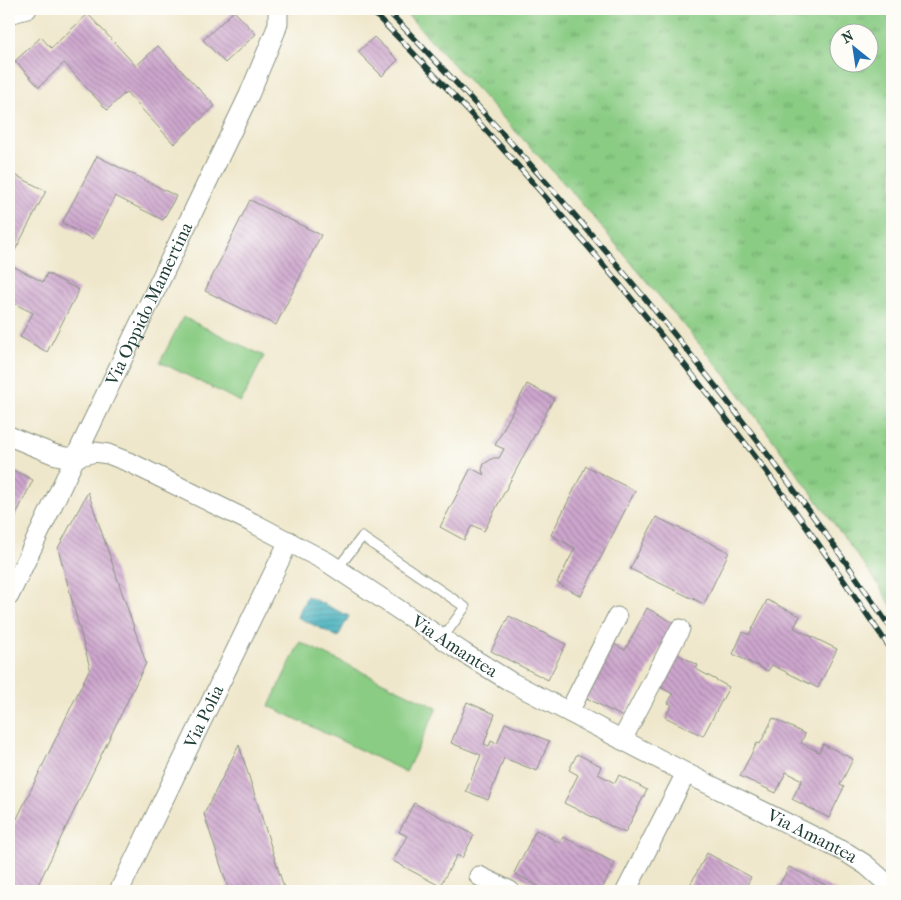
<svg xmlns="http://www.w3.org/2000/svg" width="901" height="900" font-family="'IM FELL French Canon',serif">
<defs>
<pattern id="grass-tufts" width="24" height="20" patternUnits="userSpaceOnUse" patternTransform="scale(1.25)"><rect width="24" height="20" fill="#8acc84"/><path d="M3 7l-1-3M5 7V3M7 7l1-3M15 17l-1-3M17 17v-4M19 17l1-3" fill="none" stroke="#70a76d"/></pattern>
<pattern id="water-rules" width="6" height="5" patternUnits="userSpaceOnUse" patternTransform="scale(1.25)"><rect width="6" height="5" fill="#3eadbb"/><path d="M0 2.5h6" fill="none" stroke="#338e99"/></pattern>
<pattern id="building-back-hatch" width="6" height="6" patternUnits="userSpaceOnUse" patternTransform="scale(1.25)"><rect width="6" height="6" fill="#cda6cd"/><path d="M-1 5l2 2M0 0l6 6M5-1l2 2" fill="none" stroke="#a688a7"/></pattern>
</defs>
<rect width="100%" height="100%" fill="#fdfcf7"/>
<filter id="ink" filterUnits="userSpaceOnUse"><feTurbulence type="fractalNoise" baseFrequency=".02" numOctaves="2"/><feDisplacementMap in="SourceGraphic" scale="10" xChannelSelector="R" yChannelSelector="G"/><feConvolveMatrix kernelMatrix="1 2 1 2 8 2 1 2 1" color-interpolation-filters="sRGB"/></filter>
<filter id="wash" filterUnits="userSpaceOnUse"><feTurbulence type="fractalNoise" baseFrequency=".0096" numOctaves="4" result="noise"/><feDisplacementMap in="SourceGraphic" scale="20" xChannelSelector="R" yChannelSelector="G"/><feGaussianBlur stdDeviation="1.12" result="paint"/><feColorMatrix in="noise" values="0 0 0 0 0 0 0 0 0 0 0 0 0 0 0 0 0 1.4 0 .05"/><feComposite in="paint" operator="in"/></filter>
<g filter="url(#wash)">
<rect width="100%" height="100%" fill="#efe7cb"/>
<path fill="url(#grass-tufts)" stroke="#54845c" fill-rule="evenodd" d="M402,9H892V607L876,581L726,376L572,192ZM838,32H868V62H838Z"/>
<g fill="#8acc84" stroke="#54845c">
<polygon points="183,317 264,356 241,402 160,362"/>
<polygon points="300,642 437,708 406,772 269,706"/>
</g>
<polygon fill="url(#water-rules)" stroke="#2e7578" points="307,596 349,616 338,637 297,617"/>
<g id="blocks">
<g fill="url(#building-back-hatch)">
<polygon points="234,11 256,34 225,63 203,40"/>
<polygon points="88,14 136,66 158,46 215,106 174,144 126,92 107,110 64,63 39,87 15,61 41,37 51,48"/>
<polygon points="374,37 398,60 382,76 358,52"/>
<polygon points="97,156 176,196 163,220 115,196 93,239 62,223"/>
<polygon points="15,175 46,191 9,262 9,186"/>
<polygon points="250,200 321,235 276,325 205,291"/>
<polygon points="9,264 43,282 47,273 79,290 47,352 20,337 33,313 9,301"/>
<polygon points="527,384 554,398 484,531 472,525 464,540 440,527 471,468 484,475 482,470 484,464 493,458 499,458 504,449 495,445"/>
<polygon points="586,466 635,491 581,596 557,583 575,548 551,535"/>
<polygon points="9,468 33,480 10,527 9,526"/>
<polygon points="88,492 146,663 35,891 9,891 9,835 90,668 58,548"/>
<polygon points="656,517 729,552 704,604 630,569"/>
<polygon points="767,600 800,616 794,628 837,649 818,688 772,665 768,671 733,654 743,632 749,635"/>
<polygon points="647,608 674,623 623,717 581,695 609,642 625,650"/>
<polygon points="509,616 566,644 548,680 491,651"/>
<polygon points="677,654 698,665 696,669 729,687 703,736 665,717 672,705 668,703 673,694 660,687"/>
<polygon points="467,702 495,714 484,744 489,746 491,741 497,744 505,723 549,741 537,771 504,758 488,800 466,791 481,755 451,743"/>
<polygon points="773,718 805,734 801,743 819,752 823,744 853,759 840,785 844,787 829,818 792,799 802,780 786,772 776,793 740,776 757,743 760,744"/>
<polygon points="239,745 285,891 229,891 204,814"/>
<polygon points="577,754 601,766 598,774 615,783 619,775 647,790 625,833 564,803 578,775 569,770"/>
<polygon points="414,803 474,835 462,858 457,855 440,886 393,861 407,836 399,832"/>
<polygon points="536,830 560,843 563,837 615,863 601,891 547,891 514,873"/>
<polygon points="707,853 751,877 744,891 687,891"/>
<polygon points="789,867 837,891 783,891 783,890 778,888"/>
</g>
</g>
</g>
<g filter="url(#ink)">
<use href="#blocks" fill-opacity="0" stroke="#879280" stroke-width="1"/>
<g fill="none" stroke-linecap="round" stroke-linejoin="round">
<g stroke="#879280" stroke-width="11">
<polyline id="lane" points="337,569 362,537 465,607 442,639"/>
</g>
<g stroke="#879280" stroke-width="21">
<g id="street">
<polyline points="9,14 27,9"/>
<path id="s1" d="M9,436L53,454L65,457H77L95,452L108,454L131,463L253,523L327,562L464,653L511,682L686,773L847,853L866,865L892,888"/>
<path id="s2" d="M9,596L249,95L276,30L278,23V9"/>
<polyline points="569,712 617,617"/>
<polyline points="622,740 680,629"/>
<polyline points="479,876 510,891"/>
<path id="s3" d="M119,891L289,541"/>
<polyline points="626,891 686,773"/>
</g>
</g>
<use href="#lane" stroke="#fff" stroke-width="9"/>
<use href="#street" stroke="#fff" stroke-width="19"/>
<g stroke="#1f3d34" stroke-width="5.5">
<g id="rail">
<path d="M370,9C506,145 632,293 748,447C798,513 845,582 892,651"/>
<path d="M386,9C572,201 744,408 892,630"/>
</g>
</g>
<use href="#rail" stroke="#fdfcf7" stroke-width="4" stroke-dasharray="11" stroke-linecap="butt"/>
</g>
</g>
<g text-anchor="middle" stroke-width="5" stroke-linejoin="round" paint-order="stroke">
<g font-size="18" fill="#1f3d34" stroke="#fdfcf7">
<text dy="6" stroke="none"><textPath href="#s2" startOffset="324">Via Oppido Mamertina</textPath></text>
<text dy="6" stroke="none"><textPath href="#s1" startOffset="501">Via Amantea</textPath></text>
<text dy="6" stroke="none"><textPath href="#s3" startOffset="194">Via Polia</textPath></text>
<text dy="6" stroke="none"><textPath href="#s1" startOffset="906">Via Amantea</textPath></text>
</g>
</g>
<rect width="901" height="900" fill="none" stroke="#fdfcf7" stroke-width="30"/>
<g transform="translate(854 48) rotate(330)"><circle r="24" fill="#fdfcf7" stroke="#a4b0a9"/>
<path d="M0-4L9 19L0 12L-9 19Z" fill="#1f6fb2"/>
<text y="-8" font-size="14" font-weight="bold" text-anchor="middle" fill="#1f3d34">N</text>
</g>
</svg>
